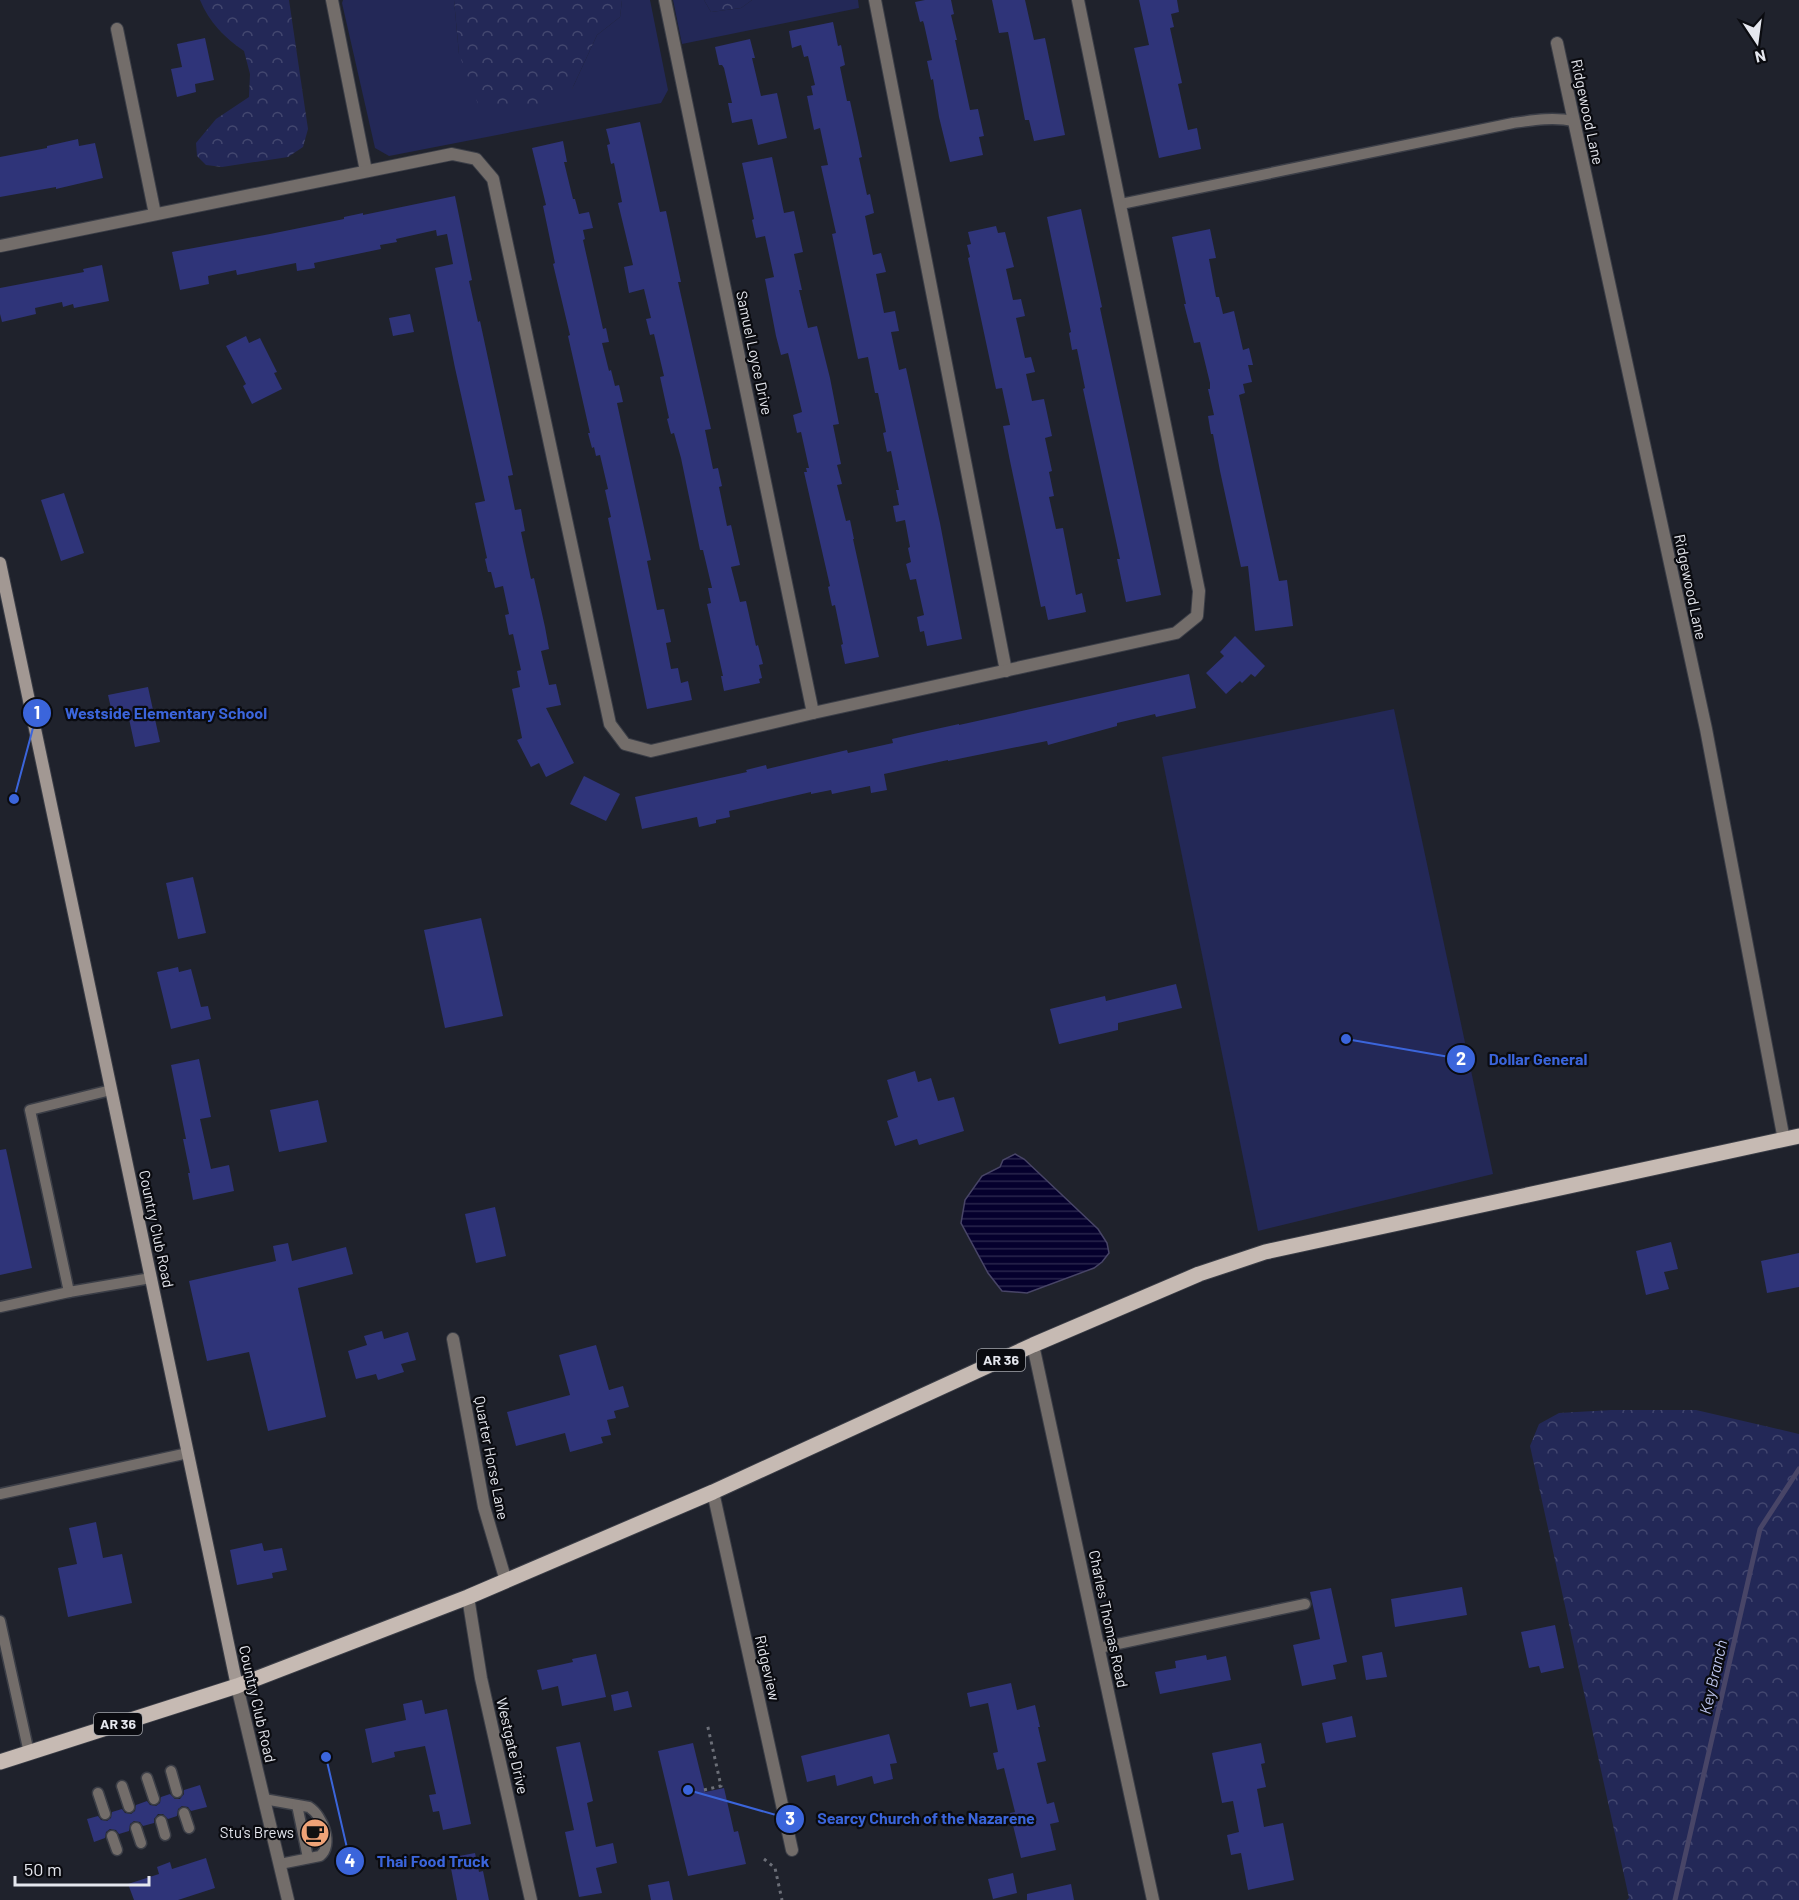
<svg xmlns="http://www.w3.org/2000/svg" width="1799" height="1900" font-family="Barlow,sans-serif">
<defs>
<pattern id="forest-crowns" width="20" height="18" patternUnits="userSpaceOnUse" patternTransform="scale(1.5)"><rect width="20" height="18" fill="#232857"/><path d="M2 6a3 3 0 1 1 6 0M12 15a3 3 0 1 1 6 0" fill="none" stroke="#43476f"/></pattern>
<pattern id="water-rules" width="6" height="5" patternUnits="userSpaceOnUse" patternTransform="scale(1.5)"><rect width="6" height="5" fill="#05002d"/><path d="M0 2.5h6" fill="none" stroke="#29254c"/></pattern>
</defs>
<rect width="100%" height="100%" fill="#1f222c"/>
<g fill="#232857">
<polygon points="343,0 454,0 459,54 572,89 597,35 620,17 622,0 650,0 668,90 661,103 389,156 375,148 342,3"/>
<polygon points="673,0 704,0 711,12 741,8 752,0 858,0 859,8 682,44"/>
<polygon points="1394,709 1493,1174 1258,1231 1162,757"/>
</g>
<g fill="url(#forest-crowns)">
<path d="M200,0H289L308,129L303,147L288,157L222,167L206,165L197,156L196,143L216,119L249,97L250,74L244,51C225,38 209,22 200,0Z"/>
<polygon points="454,0 622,0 620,17 597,35 572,89 539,105 509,110 478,104 459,54"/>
<polygon points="704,0 752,0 741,8 711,12"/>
<polygon points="1611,1410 1696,1410 1799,1434 1799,1900 1627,1900 1629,1898 1530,1446 1539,1424 1559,1413"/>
</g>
<polygon fill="url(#water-rules)" stroke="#484567" stroke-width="1.5" points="1015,1154 1024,1159 1098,1229 1107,1243 1109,1253 1102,1262 1094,1268 1027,1293 1002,1291 988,1273 961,1223 965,1200 982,1176 1000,1167 1003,1160"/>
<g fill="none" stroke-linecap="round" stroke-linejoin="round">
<polyline stroke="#484567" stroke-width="5" points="1675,1900 1760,1529 1799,1469"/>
</g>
<g fill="#2f3479">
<polygon points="925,0 951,0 954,14 951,15 957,40 955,40 970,110 978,109 984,136 979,137 983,155 950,162 939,117 933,79 931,80 927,61 932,60 924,24 923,21 920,22 915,2"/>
<polygon points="992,0 1025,0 1034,40 1045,38 1065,135 1034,141 1029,120 1025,120 1008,32 999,33"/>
<polygon points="1139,0 1177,0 1179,12 1171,14 1174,27 1170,28 1182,83 1178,84 1188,130 1197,128 1201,149 1159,158 1134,48 1149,45"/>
<polygon points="833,22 838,46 841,45 845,65 840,67 847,101 850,101 858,138 862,157 859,158 867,195 870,194 874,213 865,216 873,255 881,253 886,272 876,274 884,313 895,311 899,331 891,332 899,370 906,368 940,523 962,639 927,646 924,631 920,632 917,617 924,615 916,579 910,580 906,564 911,562 908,548 910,547 905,520 896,522 893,506 899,505 896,490 899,490 891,451 887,452 883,433 886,432 878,393 875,393 868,357 858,359 832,234 836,233 821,166 828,165 820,128 814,130 807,96 813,95 811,86 815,85 808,56 804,57 801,45 792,48 789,31"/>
<polygon points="205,38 214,80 195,84 196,92 177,97 171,69 182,67 177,44"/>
<polygon points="750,39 755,58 752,58 761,96 777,93 787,138 758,145 752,119 732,123 728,103 732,103 724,68 722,65 719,65 715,47"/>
<polygon points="640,122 660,212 666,211 681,282 678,282 711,429 705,430 713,469 718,468 722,486 719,487 727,526 731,525 740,565 731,567 740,602 746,601 756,646 758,645 763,664 759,665 762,678 759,679 760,683 724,691 721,676 723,676 707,604 711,603 708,588 712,588 703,550 700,550 681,458 674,433 671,434 667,419 669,418 660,377 664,376 654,334 650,335 646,319 651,318 644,289 629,293 624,267 633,265 618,203 622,202 614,163 611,164 607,145 610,144 606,129"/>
<polygon points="78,139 79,146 95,143 103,178 56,189 56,187 0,197 0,157 47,148 47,146"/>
<polygon points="563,141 567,162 564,162 573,199 575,199 579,214 589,212 593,228 583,230 585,239 583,240 603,329 606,328 609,342 602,343 609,371 611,370 615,386 619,385 623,402 617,403 651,560 647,561 657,610 664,609 671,642 666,643 671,669 678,668 681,683 688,681 692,700 647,709 608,518 611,517 605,490 608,489 600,455 596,456 594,447 592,448 588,433 590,433 568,336 570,335 553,264 555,263 543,206 546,205 532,148"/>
<polygon points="772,157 784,213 794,211 803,252 794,254 802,290 799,290 808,328 817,326 830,378 839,424 833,425 841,464 837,465 842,484 837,485 846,521 850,520 854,539 853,539 879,657 845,664 841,645 843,644 835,605 832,606 828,587 830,586 804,472 807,472 806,468 809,468 801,432 797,433 793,415 802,412 788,353 781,355 776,336 765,279 774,277 765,236 756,238 752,220 754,219 742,163"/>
<polygon points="455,196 472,280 469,281 478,322 480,321 513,475 508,476 515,510 521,509 525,531 521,532 531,579 534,578 545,627 549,649 541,651 549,685 556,684 561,705 546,708 574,763 546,777 539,763 531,767 517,740 522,738 512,689 520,687 517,671 521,670 513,634 509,635 505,615 509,614 503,586 495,588 491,572 488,572 485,559 487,558 475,503 485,501 455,368 435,268 453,264 447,234 437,236 436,230 396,239 397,242 380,245 381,249 314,263 315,268 297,271 296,263 237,275 236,270 208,276 209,284 180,290 172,252 270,234 344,219 344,217 363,213 363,215"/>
<polygon points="1081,209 1102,307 1100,308 1161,595 1126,602 1117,559 1120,559 1083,389 1085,388 1077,349 1072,350 1069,333 1071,332 1047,217"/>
<polygon points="996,226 998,233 1005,232 1014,267 1006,269 1013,300 1021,299 1025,316 1016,318 1025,358 1031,357 1035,372 1026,374 1032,401 1044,399 1052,436 1045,438 1052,471 1049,472 1054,496 1049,497 1056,529 1063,528 1076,595 1082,593 1086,612 1048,620 1045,606 1041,607 1010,461 1003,426 1010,425 1002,388 996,389 968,258 970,257 967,245 971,244 968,232"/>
<polygon points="1210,229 1216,258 1209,259 1216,297 1219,297 1223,314 1234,311 1243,350 1249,348 1253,365 1248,365 1252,382 1243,384 1245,393 1239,395 1279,581 1287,580 1293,626 1255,631 1248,566 1241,567 1220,471 1213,434 1211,434 1208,416 1214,415 1208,389 1210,389 1210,383 1200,342 1194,343 1184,304 1186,304 1172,237"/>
<polygon points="102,265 109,301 74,308 73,304 63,307 62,302 35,308 36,314 2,322 0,314 0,288 84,272 83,269"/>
<polygon points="410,314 414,332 393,336 389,318"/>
<polygon points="246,336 249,343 260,338 277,372 274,373 282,389 252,404 243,386 246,384 226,346"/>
<polygon points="64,493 84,553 61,561 41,500"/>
<polygon points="1235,636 1265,666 1255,677 1251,674 1242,683 1240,681 1226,694 1206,673 1224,656 1220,652"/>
<polygon points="1189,674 1196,708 1156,717 1155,714 1117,723 1117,726 1048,745 1047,741 948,761 948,760 884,774 887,790 871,793 870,786 832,794 831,790 811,794 811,792 729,811 730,817 716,820 716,823 699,827 697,817 642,829 635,797 747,772 746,770 766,765 767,769 847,750 848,753 893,743 892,739 918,733 959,724 959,725"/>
<polygon points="148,687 160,742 135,747 128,714 113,717 108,695"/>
<polygon points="584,776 620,794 606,821 570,804"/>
<polygon points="193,877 206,933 178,939 166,883"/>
<polygon points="481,918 503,1016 445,1028 424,930"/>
<polygon points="178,967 179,972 191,969 201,1007 208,1006 211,1019 171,1029 157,972"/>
<polygon points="1176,984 1182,1008 1118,1023 1118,1030 1059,1044 1050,1009 1105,996 1106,1001"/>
<polygon points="199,1059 211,1117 200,1119 211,1169 229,1165 234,1191 193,1200 188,1173 190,1173 183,1139 186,1139 171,1065"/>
<polygon points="915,1071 918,1082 931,1078 938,1101 954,1097 964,1131 919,1145 917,1139 895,1146 887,1121 898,1117 887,1080"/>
<polygon points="318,1100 327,1142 279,1152 270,1110"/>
<polygon points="6,1149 32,1268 0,1275 0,1150"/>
<polygon points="495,1207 506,1256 476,1263 465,1214"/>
<polygon points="1671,1242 1678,1269 1664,1272 1669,1289 1646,1295 1636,1251"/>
<polygon points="288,1243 292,1261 346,1247 353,1274 298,1288 326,1417 268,1431 249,1352 207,1361 189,1281 276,1261 273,1246"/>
<polygon points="1799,1253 1799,1287 1767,1293 1761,1261"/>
<polygon points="382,1331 384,1339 408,1332 416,1360 401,1364 404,1372 378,1380 376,1374 356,1379 348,1351 367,1345 364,1336"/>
<polygon points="596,1345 609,1390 623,1386 629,1407 614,1411 616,1418 607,1420 611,1435 601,1437 603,1443 570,1452 565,1433 516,1446 507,1412 570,1395 559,1355"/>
<polygon points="96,1522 103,1558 122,1554 132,1603 68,1617 58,1568 77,1564 69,1528"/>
<polygon points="262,1543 264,1551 282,1548 287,1570 272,1573 273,1578 237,1585 230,1550"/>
<polygon points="1462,1587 1467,1615 1395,1627 1391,1599"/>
<polygon points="1331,1588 1347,1662 1333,1665 1336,1679 1302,1686 1293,1645 1320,1639 1310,1592"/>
<polygon points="1555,1625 1564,1668 1541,1673 1539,1666 1529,1668 1521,1632"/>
<polygon points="1382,1652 1387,1677 1366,1680 1362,1656"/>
<polygon points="596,1654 606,1697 562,1706 558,1686 542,1690 537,1670 573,1662 572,1659"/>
<polygon points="1206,1655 1207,1660 1226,1656 1231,1680 1160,1694 1155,1672 1176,1668 1175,1661"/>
<polygon points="1011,1683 1017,1710 1035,1705 1040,1727 1038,1727 1046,1761 1037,1763 1047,1804 1054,1802 1059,1822 1050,1824 1056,1850 1021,1858 1010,1813 1015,1812 1004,1768 997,1770 993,1753 998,1752 988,1703 970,1707 967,1693"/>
<polygon points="628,1691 632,1707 614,1711 611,1695"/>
<polygon points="422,1700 425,1714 447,1709 471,1824 443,1830 439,1811 433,1812 429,1795 436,1794 425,1746 394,1752 395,1757 372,1763 365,1729 406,1720 403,1704"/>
<polygon points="1352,1716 1356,1737 1326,1743 1322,1723"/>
<polygon points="889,1734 897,1763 890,1764 893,1779 874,1784 872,1776 837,1786 835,1775 807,1782 801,1756"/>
<polygon points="580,1742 593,1801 587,1803 596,1847 613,1843 617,1863 596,1868 602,1893 579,1897 565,1832 574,1830 556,1747"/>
<polygon points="693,1743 705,1792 724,1788 734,1832 738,1831 746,1864 688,1876 658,1751"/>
<polygon points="1261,1743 1265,1763 1261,1764 1266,1787 1257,1789 1264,1827 1283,1823 1294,1880 1248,1890 1241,1853 1231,1855 1227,1835 1239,1832 1233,1801 1222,1803 1212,1753"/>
<polygon points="200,1785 207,1807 191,1811 188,1807 182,1806 178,1809 177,1816 168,1819 163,1814 158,1814 154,1819 154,1823 143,1826 140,1822 134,1821 130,1824 129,1831 119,1834 116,1830 110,1829 106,1832 105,1838 94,1842 87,1819 98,1816 101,1820 107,1821 111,1818 112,1812 122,1809 125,1813 131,1814 135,1811 136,1805 147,1801 150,1805 156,1806 160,1803 161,1797 170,1794 175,1799 180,1799 184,1794 184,1790"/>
<polygon points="475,1853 479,1872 483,1871 489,1900 457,1900 449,1858"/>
<polygon points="206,1858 215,1888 178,1900 134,1900 128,1884 159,1874 157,1867 170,1862 172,1869"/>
<polygon points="1013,1873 1017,1893 993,1899 988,1879"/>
<polygon points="669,1881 673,1900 651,1900 648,1885"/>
<polygon points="1071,1884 1074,1900 1027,1900 1027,1894"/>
</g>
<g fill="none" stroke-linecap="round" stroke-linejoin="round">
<g stroke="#3b3e47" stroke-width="13">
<g id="lane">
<path d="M1121,204L1513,123C1534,120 1553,117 1574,121"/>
<polyline points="111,1090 30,1110 69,1292 151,1278"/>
<polyline points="0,1307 69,1292"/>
<polyline points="0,1494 188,1453"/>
<polyline points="0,1621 29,1753"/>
<polyline points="1099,1648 1305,1604"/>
<polyline points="171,1771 177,1792"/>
<polyline points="147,1778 154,1799"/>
<polyline points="122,1786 129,1807"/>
<polyline points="98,1793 105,1814"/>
<path d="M264,1799L309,1807C323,1816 334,1845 320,1856L280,1864"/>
<polyline points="297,1805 308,1858"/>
<polyline points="184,1813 189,1828"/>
<polyline points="161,1821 165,1835"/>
<polyline points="136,1828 141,1843"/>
<polyline points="112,1836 117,1850"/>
</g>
</g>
<g stroke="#3b3e47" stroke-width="14">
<g id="street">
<polyline points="332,0 366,171"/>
<polyline points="665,0 813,713"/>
<polyline points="875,0 1006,671"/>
<polyline points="117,29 155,214"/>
<polyline points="1557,43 1706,729 1784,1140"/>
<polyline points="0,246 452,154 476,159 493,179 610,724 625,744 651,751 813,713 1176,633 1197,616 1199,591 1078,0"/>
<polyline points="453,1339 484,1507 506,1581"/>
<polyline points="1033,1345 1153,1900"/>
<polyline points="713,1492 792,1850"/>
<polyline points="468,1597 481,1678 531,1900"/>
<polyline points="237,1686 288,1900"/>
</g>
</g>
<g stroke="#3b3e47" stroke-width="14">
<polyline id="secondary" points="0,563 237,1686"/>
</g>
<g stroke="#3b3e47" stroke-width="17">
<polyline id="primary" points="0,1762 237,1686 468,1597 713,1492 1033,1345 1199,1274 1265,1252 1799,1136"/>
</g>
<g stroke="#6c6f78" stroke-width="3" stroke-dasharray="3 4.5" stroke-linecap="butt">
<polyline points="704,1790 721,1786 707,1723"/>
<polyline points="764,1859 775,1868 782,1900"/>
</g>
<use href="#lane" stroke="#736d6a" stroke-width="10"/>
<use href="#street" stroke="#736d6a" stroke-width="12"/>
<use href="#secondary" stroke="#a29893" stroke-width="12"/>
<use href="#primary" stroke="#c6bab3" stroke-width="15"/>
</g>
<defs>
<g id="cafe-disc" transform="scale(1.5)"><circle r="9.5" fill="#efa377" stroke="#0a0b10"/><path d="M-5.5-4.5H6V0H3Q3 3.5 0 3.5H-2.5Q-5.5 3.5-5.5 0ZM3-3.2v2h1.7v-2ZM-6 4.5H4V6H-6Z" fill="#111"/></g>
</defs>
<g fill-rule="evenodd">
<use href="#cafe-disc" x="315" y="1833"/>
</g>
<g text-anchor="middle" stroke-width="4.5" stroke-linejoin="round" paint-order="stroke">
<g fill="#0a0b10" stroke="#a3a5ab" stroke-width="1.5">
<rect x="977" y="1349" width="48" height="22" rx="4.5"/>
<rect x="94" y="1713" width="48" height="22" rx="4.5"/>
</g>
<g font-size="14" font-weight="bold" fill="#e5e7ee">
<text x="1001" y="1365">AR 36</text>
<text x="118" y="1729">AR 36</text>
</g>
<g font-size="15" fill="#e5e7ee" stroke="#0a0b10">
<text transform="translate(1587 112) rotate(78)" y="5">Ridgewood Lane</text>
<text transform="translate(754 353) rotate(78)" y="5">Samuel Loyce Drive</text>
<text transform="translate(1690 587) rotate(78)" y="5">Ridgewood Lane</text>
<text transform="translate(156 1229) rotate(78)" y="5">Country Club Road</text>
<text transform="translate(491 1458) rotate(79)" y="5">Quarter Horse Lane</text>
<text transform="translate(1108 1619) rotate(78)" y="5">Charles Thomas Road</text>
<text transform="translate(767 1668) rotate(77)" y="5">Ridgeview</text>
<text transform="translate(257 1704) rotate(77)" y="5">Country Club Road</text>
<text transform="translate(512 1746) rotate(77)" y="5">Westgate Drive</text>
</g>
<g font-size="15" fill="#e5e7ee" stroke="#0a0b10" text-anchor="end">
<text x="294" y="1838">Stu's Brews</text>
</g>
<g font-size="16" font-style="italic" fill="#bec6ef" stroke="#0a0b10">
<text transform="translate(1713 1677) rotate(-77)" y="6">Key Branch</text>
</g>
</g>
<path fill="none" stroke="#3b65db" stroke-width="2" d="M14 799L37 713M1346 1039L1461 1059M688 1790L790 1819M326 1757L350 1861"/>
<g fill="#3b65db" stroke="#0a0b10" stroke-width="2">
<circle cx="14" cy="799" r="6"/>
<circle cx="1346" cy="1039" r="6"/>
<circle cx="688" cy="1790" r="6"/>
<circle cx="326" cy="1757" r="6"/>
<circle cx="37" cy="713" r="15"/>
<circle cx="1461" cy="1059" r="15"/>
<circle cx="790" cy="1819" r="15"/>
<circle cx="350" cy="1861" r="15"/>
</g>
<g font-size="18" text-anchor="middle" font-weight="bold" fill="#fff">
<text x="37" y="719">1</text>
<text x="1461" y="1065">2</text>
<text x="790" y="1825">3</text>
<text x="350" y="1867">4</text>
</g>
<g font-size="16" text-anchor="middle" font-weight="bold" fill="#3b65db" stroke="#0a0b10" stroke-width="4.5" stroke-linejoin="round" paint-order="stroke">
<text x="166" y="719">Westside Elementary School</text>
<text x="1538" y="1065">Dollar General</text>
<text x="926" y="1824">Searcy Church of the Nazarene</text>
<text x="433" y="1867">Thai Food Truck</text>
</g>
<g transform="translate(1757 42) rotate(167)" stroke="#0a0b10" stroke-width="4.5" paint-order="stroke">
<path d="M0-4.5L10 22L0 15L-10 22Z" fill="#e5e7ee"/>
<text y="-9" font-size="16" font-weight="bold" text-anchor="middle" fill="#e5e7ee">N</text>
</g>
<path d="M15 1876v9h134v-9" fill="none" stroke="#e5e7ee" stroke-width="3"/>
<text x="24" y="1876" font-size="18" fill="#e5e7ee" stroke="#0a0b10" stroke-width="4.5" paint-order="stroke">50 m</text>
</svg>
